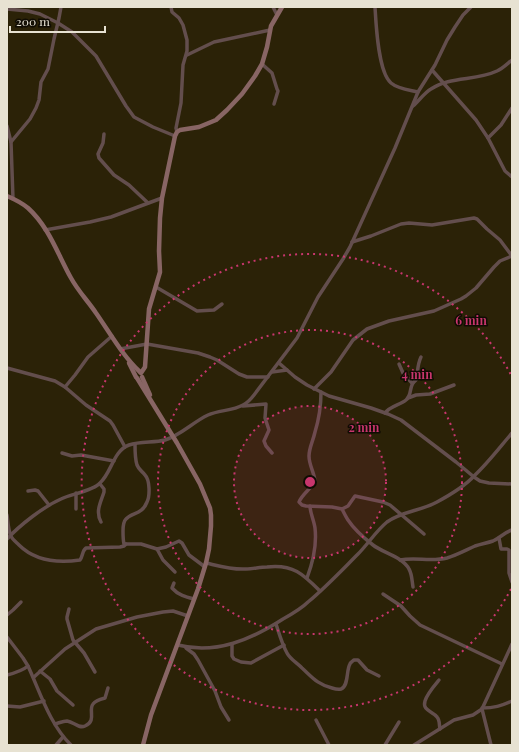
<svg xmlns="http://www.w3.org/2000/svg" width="519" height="752" font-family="'Playfair Display',serif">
<rect width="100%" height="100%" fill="#2b2207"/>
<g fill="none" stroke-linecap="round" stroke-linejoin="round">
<g stroke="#634e4d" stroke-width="3.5">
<polyline points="171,7 172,12 179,18 183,25 187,40 187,51 183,65 181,103 176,128 177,132"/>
<polyline points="273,7 277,15"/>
<path d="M375,7C376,24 378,72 391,83C398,89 410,90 418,92"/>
<polyline points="7,9 28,11 40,14 58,23 72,32 96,56 126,106 134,117 153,127 175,136"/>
<polyline points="187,55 214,42 270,30"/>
<polyline points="262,64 272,73 277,89 278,91 274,104"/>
<polyline points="432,70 476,120 488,138 505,171 512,177"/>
<path d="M413,106C419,101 424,93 431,89C450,76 476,81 497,71C502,69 507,64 512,60"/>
<polyline points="7,126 11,142 13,199"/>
<polyline points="104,134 103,143 98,154 99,158 114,175 129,185 148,203"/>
<polyline points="488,138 501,125 512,108"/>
<polyline points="11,142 30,119 36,108 39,100 41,82 48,69 54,39 59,18 61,7"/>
<polyline points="45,230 90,222 111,217 162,198"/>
<polyline points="352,242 371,236 401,224 409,223 432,225 474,218 477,219 487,229 500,240 512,256"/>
<polyline points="156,287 197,311 214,310 222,304"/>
<polyline points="120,349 147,344 198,353 210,357 217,360 239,374 247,377 268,377"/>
<polyline points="279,363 295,377 307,385 329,396 371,408 388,414 401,420 456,462 474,477 480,481 489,483 512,484"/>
<polyline points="399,364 403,373 412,383"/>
<polyline points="7,368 55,381 65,387 86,405 110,421 113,425 125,447"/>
<polyline points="272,372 287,370"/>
<polyline points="65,387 75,375 88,357 112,336"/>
<polyline points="314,389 331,372 353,340 367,329 389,321 434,311 461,299 466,296 476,288 494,267 500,261 512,256"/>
<path d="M321,392C321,406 319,419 315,432C313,441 309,448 309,456C309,465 314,472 315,481C311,489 302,494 299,502L302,505L306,506L332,507L342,509C344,513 346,517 348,520C354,529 364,538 373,545C383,553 403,557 409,569C412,574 412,581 413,587"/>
<polyline points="408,398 416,395 430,394 454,385"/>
<polyline points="243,406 266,404 265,418 269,430 264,441 266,446 272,453"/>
<path d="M385,413C390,406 400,405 406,400C413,394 408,385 416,380C418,373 417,365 421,357"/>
<path d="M135,444C135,450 135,459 137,465C139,470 142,471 145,475C150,480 150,496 147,502C142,515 132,512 126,519C123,522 123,527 123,531C123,535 123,540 124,544H141L157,549L166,547L179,541L182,543L189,555L205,567"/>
<polyline points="62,453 72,456 81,455 114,461"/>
<path d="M100,484L104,489V492C101,502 95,511 101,522"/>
<polyline points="28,491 35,490 38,491 49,505"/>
<polyline points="76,493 76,509"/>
<polyline points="342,509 348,506 355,496 383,502 390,505 424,534"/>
<path d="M7,515C8,521 8,530 11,536C12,539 16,542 19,545C35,561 59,563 80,560C83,556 82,551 86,548L120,547L124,546L126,544"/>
<polyline points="499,538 501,549 507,549 509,550 509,573 512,582"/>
<path d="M7,539C20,525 43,507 61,499C71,494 93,491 100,483C112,472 113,451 129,445C141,441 154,443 165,440C181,435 193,422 208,415C219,410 232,411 243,405C247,403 251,399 254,395L297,338L318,297L343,259L350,247L395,148L418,92L435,65L447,40L455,27L463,15L471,7"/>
<polyline points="157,549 163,560 175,572"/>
<path d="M400,560C416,557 431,562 447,558C457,555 466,550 475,546C481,544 487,543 493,541C500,538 505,532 512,530"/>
<path d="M206,563C219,566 232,570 246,569C253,569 260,567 267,567C293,564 303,574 320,591"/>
<path d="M307,578C313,562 317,545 315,528C314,520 310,513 310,506"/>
<path d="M174,583L172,588C178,595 186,597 194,599"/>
<polyline points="383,594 401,606 410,616 420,625 502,664"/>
<polyline points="69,609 67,617 67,619 73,640 84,653 95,672"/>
<polyline points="7,615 13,610 21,602"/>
<path d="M276,624C279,633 282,644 287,653C290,659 297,663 302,668C313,678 317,684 332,688C335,689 338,690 341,689C349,686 346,670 350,664C350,663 354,660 354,660H358L367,670L379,676"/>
<path d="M7,637L23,658L28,666C40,692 50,725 71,745"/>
<polyline points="232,644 232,656 234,659 241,662 251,663 284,645"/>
<path d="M178,645C216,655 252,639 283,619C292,614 301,609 308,602C326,587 342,570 358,554C368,544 376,531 387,522C402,511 421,511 437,502C450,495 464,487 474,476C488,463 500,447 512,433"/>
<polyline points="186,648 194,654 198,660 215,691 221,707 229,720"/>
<polyline points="40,671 50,679 57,691 73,705"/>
<path d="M7,675C15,673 22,671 28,666"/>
<polyline points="34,677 65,649 96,629 137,617 163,612 173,611 188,616"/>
<path d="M439,680C434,686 427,694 425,701C422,711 433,711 437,717C440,720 439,725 440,729"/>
<polyline points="7,706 20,707 44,701"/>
<path d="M482,708C494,708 501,706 512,701"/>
<polyline points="482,709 491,745"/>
<polyline points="316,720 329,745"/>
<path d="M55,724C59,723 63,721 67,721C74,722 79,729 85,726C97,721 88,710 93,704C96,700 101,699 105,698L108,688"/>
<polyline points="56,745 63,737"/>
<polyline points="385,745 399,722"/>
<polyline points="414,745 454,720 473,715 482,709 512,644"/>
</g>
<g stroke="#886564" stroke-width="4.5">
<path d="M7,196C14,199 22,203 28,208C49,227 58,255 71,278C78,291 88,301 96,313C110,333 122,355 140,372"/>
<polyline points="129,363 136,377"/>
<polyline points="141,373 145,367 149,309 160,272 159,251 160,218 162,198 175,136 177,132 180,130 199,127 216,120 227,110 242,94 255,76 262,64 267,47 271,26 282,7"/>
<polyline points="142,377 150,395"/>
<polyline points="137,378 177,443 200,484 210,508 211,515 211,526 209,549 206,563 198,589 151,715 143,745"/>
</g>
</g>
<circle cx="310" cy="482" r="76" fill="#c8366d" fill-opacity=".12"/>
<g fill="none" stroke="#c8366d" stroke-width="2" stroke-dasharray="2 4">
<circle cx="310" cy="482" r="76"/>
<circle cx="310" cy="482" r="152"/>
<path d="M511 589A228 228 0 1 1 511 375"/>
</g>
<circle cx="310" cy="482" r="6" fill="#c8366d" stroke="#100c03" stroke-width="2"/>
<g font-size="12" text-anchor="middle" font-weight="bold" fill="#c8366d" stroke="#100c03" stroke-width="3" stroke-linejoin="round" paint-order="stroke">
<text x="471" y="325">6 min</text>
<text x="417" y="379">4 min</text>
<text x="364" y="432">2 min</text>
</g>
<rect width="519" height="752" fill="none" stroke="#e7e2d2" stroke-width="16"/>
<path d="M10 26v6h95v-6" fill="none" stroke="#e7e2d2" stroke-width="2"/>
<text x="16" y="26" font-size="12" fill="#e7e2d2" stroke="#100c03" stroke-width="3" paint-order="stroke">200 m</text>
</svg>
